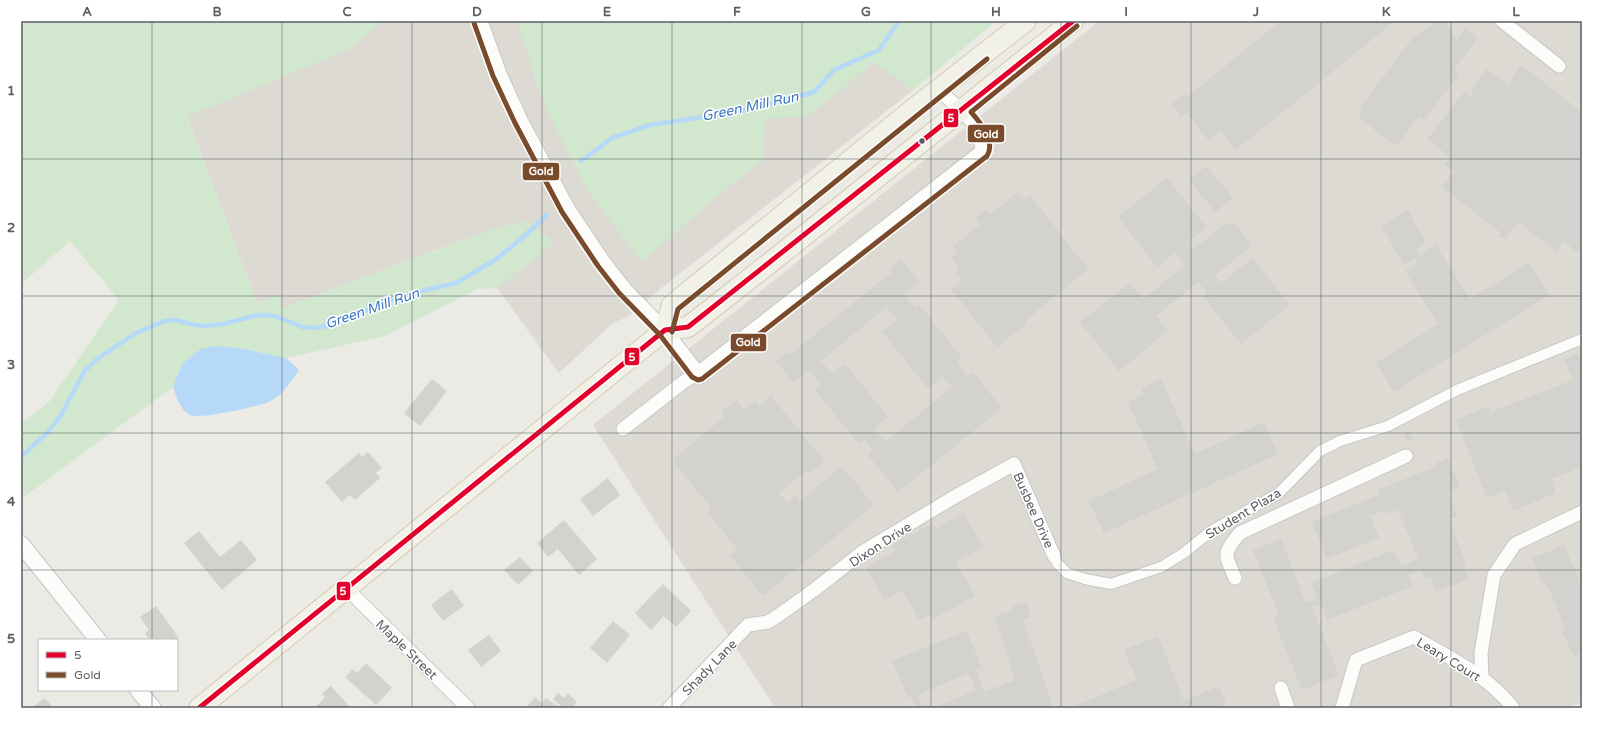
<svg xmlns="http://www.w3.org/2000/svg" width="1603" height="729" font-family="'Varela Round',sans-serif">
<rect width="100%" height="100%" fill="#ebeae4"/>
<g fill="#dcdad2">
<polygon points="149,21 836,21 912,91 660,289 629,316 613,323 559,373 497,288 466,239 283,308 257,303 187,116"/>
<polygon points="1099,21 1582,21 1582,702 1568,708 775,708 593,425"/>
</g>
<g fill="#d1e8cf">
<polygon points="21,21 382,21 350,49 187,117 257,303 278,295 283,308 500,227 527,221 554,243 497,288 477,289 385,336 286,358 239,348 182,364 173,387 21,499 21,423 49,402 119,300 70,241 21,284"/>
<polygon points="517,21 860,21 864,24 867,21 996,21 912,91 897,77 873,63 808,116 765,119 763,159 702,209 642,262 588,191 560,137 539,91"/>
</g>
<path fill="#b6d9f7" d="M216,346L239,348L286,358L299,370C290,383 282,396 268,402C257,407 198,420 190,415C180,410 177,398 173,387L182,364L201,349Z"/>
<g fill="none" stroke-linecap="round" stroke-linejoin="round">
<g stroke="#b6d9f7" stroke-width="4.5">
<polyline points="581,161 612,138 650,125 742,111 814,92 834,70 879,50 899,21"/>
<polyline points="21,457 48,432 61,415 84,372 97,359 136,333 164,321 176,320 195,325 205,326 223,324 254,316 265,315 275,316 302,327 314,328 331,325 400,296 456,283 495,260 520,240 547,215"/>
</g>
</g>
<g fill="#d3d2ce" fill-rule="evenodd">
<polygon points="1281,21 1395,21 1236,150 1221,131 1209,141 1187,113 1181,117 1171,105 1184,94 1187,97"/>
<polygon points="1438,21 1444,21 1457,40 1465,28 1478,37 1454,70 1459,75 1424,120 1419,116 1396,146 1359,118 1362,105 1411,40"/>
<polygon points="1521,65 1582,112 1582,126 1579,130 1582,132 1582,248 1578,253 1563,241 1556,251 1518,222 1505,239 1498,236 1501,233 1442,187 1454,172 1444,165 1450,157 1427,139 1465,91 1472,96 1474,93 1471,90 1474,85 1487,69 1508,85"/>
<polygon points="1206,166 1233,198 1215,212 1189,180"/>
<polygon points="1167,178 1206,227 1189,241 1194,249 1227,222 1229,225 1233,222 1252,245 1215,275 1221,283 1253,258 1290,305 1241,344 1203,296 1207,293 1198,282 1156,316 1168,331 1119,371 1080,322 1130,283 1143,299 1185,265 1175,253 1157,267 1118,217"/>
<polygon points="1018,192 1024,199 1030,195 1088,269 1025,321 1027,323 997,347 951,289 962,280 956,272 959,267 952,258 958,252 953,246 981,224 976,218 987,210 990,215"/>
<polygon points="1408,210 1426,243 1416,249 1420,255 1436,245 1470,299 1529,262 1549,295 1394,392 1376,363 1438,324 1405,271 1418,263 1415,258 1404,265 1381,226"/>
<path d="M901,259L919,281L904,294L915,308L919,304L962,358L957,362L968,376L973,372L1002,408L898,492L868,455L873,451L864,440L859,444L814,389L820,384L809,370L793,382L776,361L787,352L789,355L892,272L889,269ZM886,307L897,320L882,332L928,388L942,376L952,387L885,442L874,429L888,417L845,364L832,374L821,361Z"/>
<polygon points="1578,353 1582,362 1582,467 1552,479 1556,493 1513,511 1505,491 1487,498 1456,420 1489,406 1491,412 1573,380 1564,359"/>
<polygon points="432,379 447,391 420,426 404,413"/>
<polygon points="1161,379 1195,454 1264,422 1278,454 1104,533 1089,501 1158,469 1128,402 1144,395 1141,388"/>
<polygon points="771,396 824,461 809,474 806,471 779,493 787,503 795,496 800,501 842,466 874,505 763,596 730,556 738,550 707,512 711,508 672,460 724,417 721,412 736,400 744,410 755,401 760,406"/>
<polygon points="1409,432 1413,439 1408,442 1404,435"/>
<polygon points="368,452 382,468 376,473 380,478 355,500 350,495 342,502 325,482 359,453 362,457"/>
<polygon points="1448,458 1460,488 1448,493 1457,516 1449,519 1466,564 1463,565 1469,579 1436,592 1430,577 1425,579 1421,570 1408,575 1413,586 1327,620 1321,604 1312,607 1339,675 1302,690 1273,618 1279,616 1253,550 1281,539 1306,603 1317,599 1311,583 1394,550 1401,566 1418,559 1398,510 1388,514 1386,510 1370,516 1379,538 1327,559 1312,522 1379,495 1377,490 1437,466 1436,463"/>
<polygon points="608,478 620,495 593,516 580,499"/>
<polygon points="964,513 983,547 956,562 975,596 933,619 930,615 919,620 903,590 884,600 866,567 895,551 892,545 933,523 936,528"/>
<polygon points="564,520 597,559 579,575 558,549 548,557 537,543"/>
<polygon points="199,531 220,557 241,540 257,560 222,590 184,543"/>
<polygon points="1564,545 1582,587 1582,653 1574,656 1562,631 1566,629 1546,582 1542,583 1532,558"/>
<polygon points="520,557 533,571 518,585 504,570"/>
<polygon points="663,584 691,611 676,627 664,616 651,630 635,613"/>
<polygon points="452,589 464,606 443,621 431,605"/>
<polygon points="1027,602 1031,617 1023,620 1054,708 933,708 976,690 969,673 917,695 922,707 929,704 930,708 916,708 911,697 908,698 892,661 967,631 982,668 976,670 984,692 1015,680 995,616 1013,610 1013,606"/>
<polygon points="156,606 178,637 174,640 150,640 145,633 149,630 140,617"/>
<polygon points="613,621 630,635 607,663 590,648"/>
<polygon points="489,635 501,651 481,667 468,650"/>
<polygon points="1158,636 1184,701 1219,686 1226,703 1223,705 1224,708 1078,708 1077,705 1137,680 1124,650"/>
<polygon points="366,663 392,688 376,705 345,677 353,669 357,673"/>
<polygon points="331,686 350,707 348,708 314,708 325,698 322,694"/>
<polygon points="558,693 564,698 568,693 577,702 571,708 563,708 553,699"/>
<polygon points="535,697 542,703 546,698 560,708 532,708 528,705"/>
<polygon points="45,698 53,708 31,708"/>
</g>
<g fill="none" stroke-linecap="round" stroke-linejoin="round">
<g stroke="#c7c8c6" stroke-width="12">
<polyline id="pedestrian" points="1054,556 1057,563 1067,573 1085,579 1111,584 1161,567 1184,553 1211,531 1279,493 1320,451 1340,441 1388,426 1457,390 1582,339"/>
</g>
<g stroke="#c7c8c6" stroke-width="15">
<g id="minor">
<polyline points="481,21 500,74 521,120 568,208 604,262 625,289 665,330 698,373"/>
<polyline points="1502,21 1559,66"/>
<path d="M623,429L682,383L698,373L982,151C981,122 958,107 938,90"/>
<path d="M1235,578C1225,554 1222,554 1240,533L1406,456"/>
<polyline points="346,588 468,708"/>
<polyline points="1482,678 1481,653 1494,575 1515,544 1582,512"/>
<polyline points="1281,688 1288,708"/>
<polyline points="669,708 748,625 768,622 779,615 814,590 864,551 956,496 1014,464 1054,556"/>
<path d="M1342,708L1356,660L1414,637C1448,657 1489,676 1513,708"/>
</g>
</g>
<g stroke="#c7c8c6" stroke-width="18">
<g id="tertiary">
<polyline points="21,544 98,640"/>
<polyline points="138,690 153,708"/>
</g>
</g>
<g stroke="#d4ccb1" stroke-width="22">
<g id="primary">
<polyline points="665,330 672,305 912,110 1026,21"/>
<polyline points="199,708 665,330 688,327 771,262 1073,21"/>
</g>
</g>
<use href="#pedestrian" stroke="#fcfcfb" stroke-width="10"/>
<use href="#minor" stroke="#fcfcfb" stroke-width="13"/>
<use href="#tertiary" stroke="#fcfcfb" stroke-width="16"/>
<use href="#primary" stroke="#f2f1e7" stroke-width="20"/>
<g stroke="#fff" stroke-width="8">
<polyline id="bus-1" points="199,708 665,330 688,327 1073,21"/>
</g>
<g stroke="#fff" stroke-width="8">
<g id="bus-2">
<path d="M474,23L493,76L515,123L562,212L598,266L619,293L660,335L692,377L698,380L702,379L987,156C996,142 980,122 971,112L1077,26"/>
<polyline points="672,332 678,309 987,59"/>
</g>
</g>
<use href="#bus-1" stroke="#e4002b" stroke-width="5"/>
<use href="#bus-2" stroke="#7a4b2a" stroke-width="5"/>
</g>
<path fill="none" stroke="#5a5e63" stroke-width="1" stroke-opacity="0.55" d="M152,21V640M282,21V708M412,21V708M542,21V708M672,21V708M802,21V708M931,21V708M1061,21V708M1191,21V708M1321,21V708M1451,21V708M21,159H1582M21,296H1582M21,433H1582M21,570H1582M152,690V708"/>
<circle fill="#5a5e63" stroke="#fff" stroke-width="1.5" cx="922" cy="141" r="3.5"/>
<g text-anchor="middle" stroke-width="3" stroke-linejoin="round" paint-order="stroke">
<g font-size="13" fill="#5a5e63" stroke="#fff">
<text transform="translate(1034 510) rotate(66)" y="5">Busbee Drive</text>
<text transform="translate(1243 513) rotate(-31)" y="5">Student Plaza</text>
<text transform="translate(880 544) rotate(-33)" y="5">Dixon Drive</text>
<text transform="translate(407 649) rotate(44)" y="5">Maple Street</text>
<text transform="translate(1449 659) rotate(31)" y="5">Leary Court</text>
<text transform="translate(709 667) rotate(-46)" y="5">Shady Lane</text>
</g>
<g font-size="14" font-style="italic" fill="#3b76c0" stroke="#fff">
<text transform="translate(750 106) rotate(-12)" y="5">Green Mill Run</text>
<text transform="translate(372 308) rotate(-19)" y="5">Green Mill Run</text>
</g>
</g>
<g stroke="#fff" stroke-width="1.5">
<rect x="943" y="108" width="16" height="20" rx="4" fill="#e4002b"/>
<rect x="967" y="124" width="38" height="19" rx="4" fill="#7a4b2a"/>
<rect x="522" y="162" width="38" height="19" rx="4" fill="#7a4b2a"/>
<rect x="730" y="333" width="37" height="19" rx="4" fill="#7a4b2a"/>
<rect x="624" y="347" width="16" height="19" rx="4" fill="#e4002b"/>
<rect x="336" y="581" width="15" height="20" rx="4" fill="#e4002b"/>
</g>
<g font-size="11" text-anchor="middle" font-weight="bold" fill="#fff">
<text x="951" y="122">5</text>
<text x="986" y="138">Gold</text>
<text x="541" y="175">Gold</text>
<text x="748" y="346">Gold</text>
<text x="632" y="361">5</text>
<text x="343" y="595">5</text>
</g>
<rect width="1603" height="729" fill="none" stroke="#ffffff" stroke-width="44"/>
<rect x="38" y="639" width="140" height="52" fill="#ffffff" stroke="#bdbfc1"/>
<rect x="46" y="652" width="20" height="6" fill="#e4002b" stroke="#bdbfc1"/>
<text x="74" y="659" font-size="12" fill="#5a5e63">5</text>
<rect x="46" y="672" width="20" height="6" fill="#7a4b2a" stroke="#bdbfc1"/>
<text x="74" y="679" font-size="12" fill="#5a5e63">Gold</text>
<rect x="22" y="22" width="1559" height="685" fill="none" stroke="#5a5e63" stroke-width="1.5"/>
<g font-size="13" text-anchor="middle" font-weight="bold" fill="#5a5e63">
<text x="87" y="16">A</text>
<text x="217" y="16">B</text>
<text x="347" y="16">C</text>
<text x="477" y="16">D</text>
<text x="607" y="16">E</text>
<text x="737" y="16">F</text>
<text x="866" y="16">G</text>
<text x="996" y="16">H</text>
<text x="1126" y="16">I</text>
<text x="1256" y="16">J</text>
<text x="1386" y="16">K</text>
<text x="1516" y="16">L</text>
<text x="11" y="95">1</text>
<text x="11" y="232">2</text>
<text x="11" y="369">3</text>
<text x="11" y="506">4</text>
<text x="11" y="643">5</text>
</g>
</svg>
